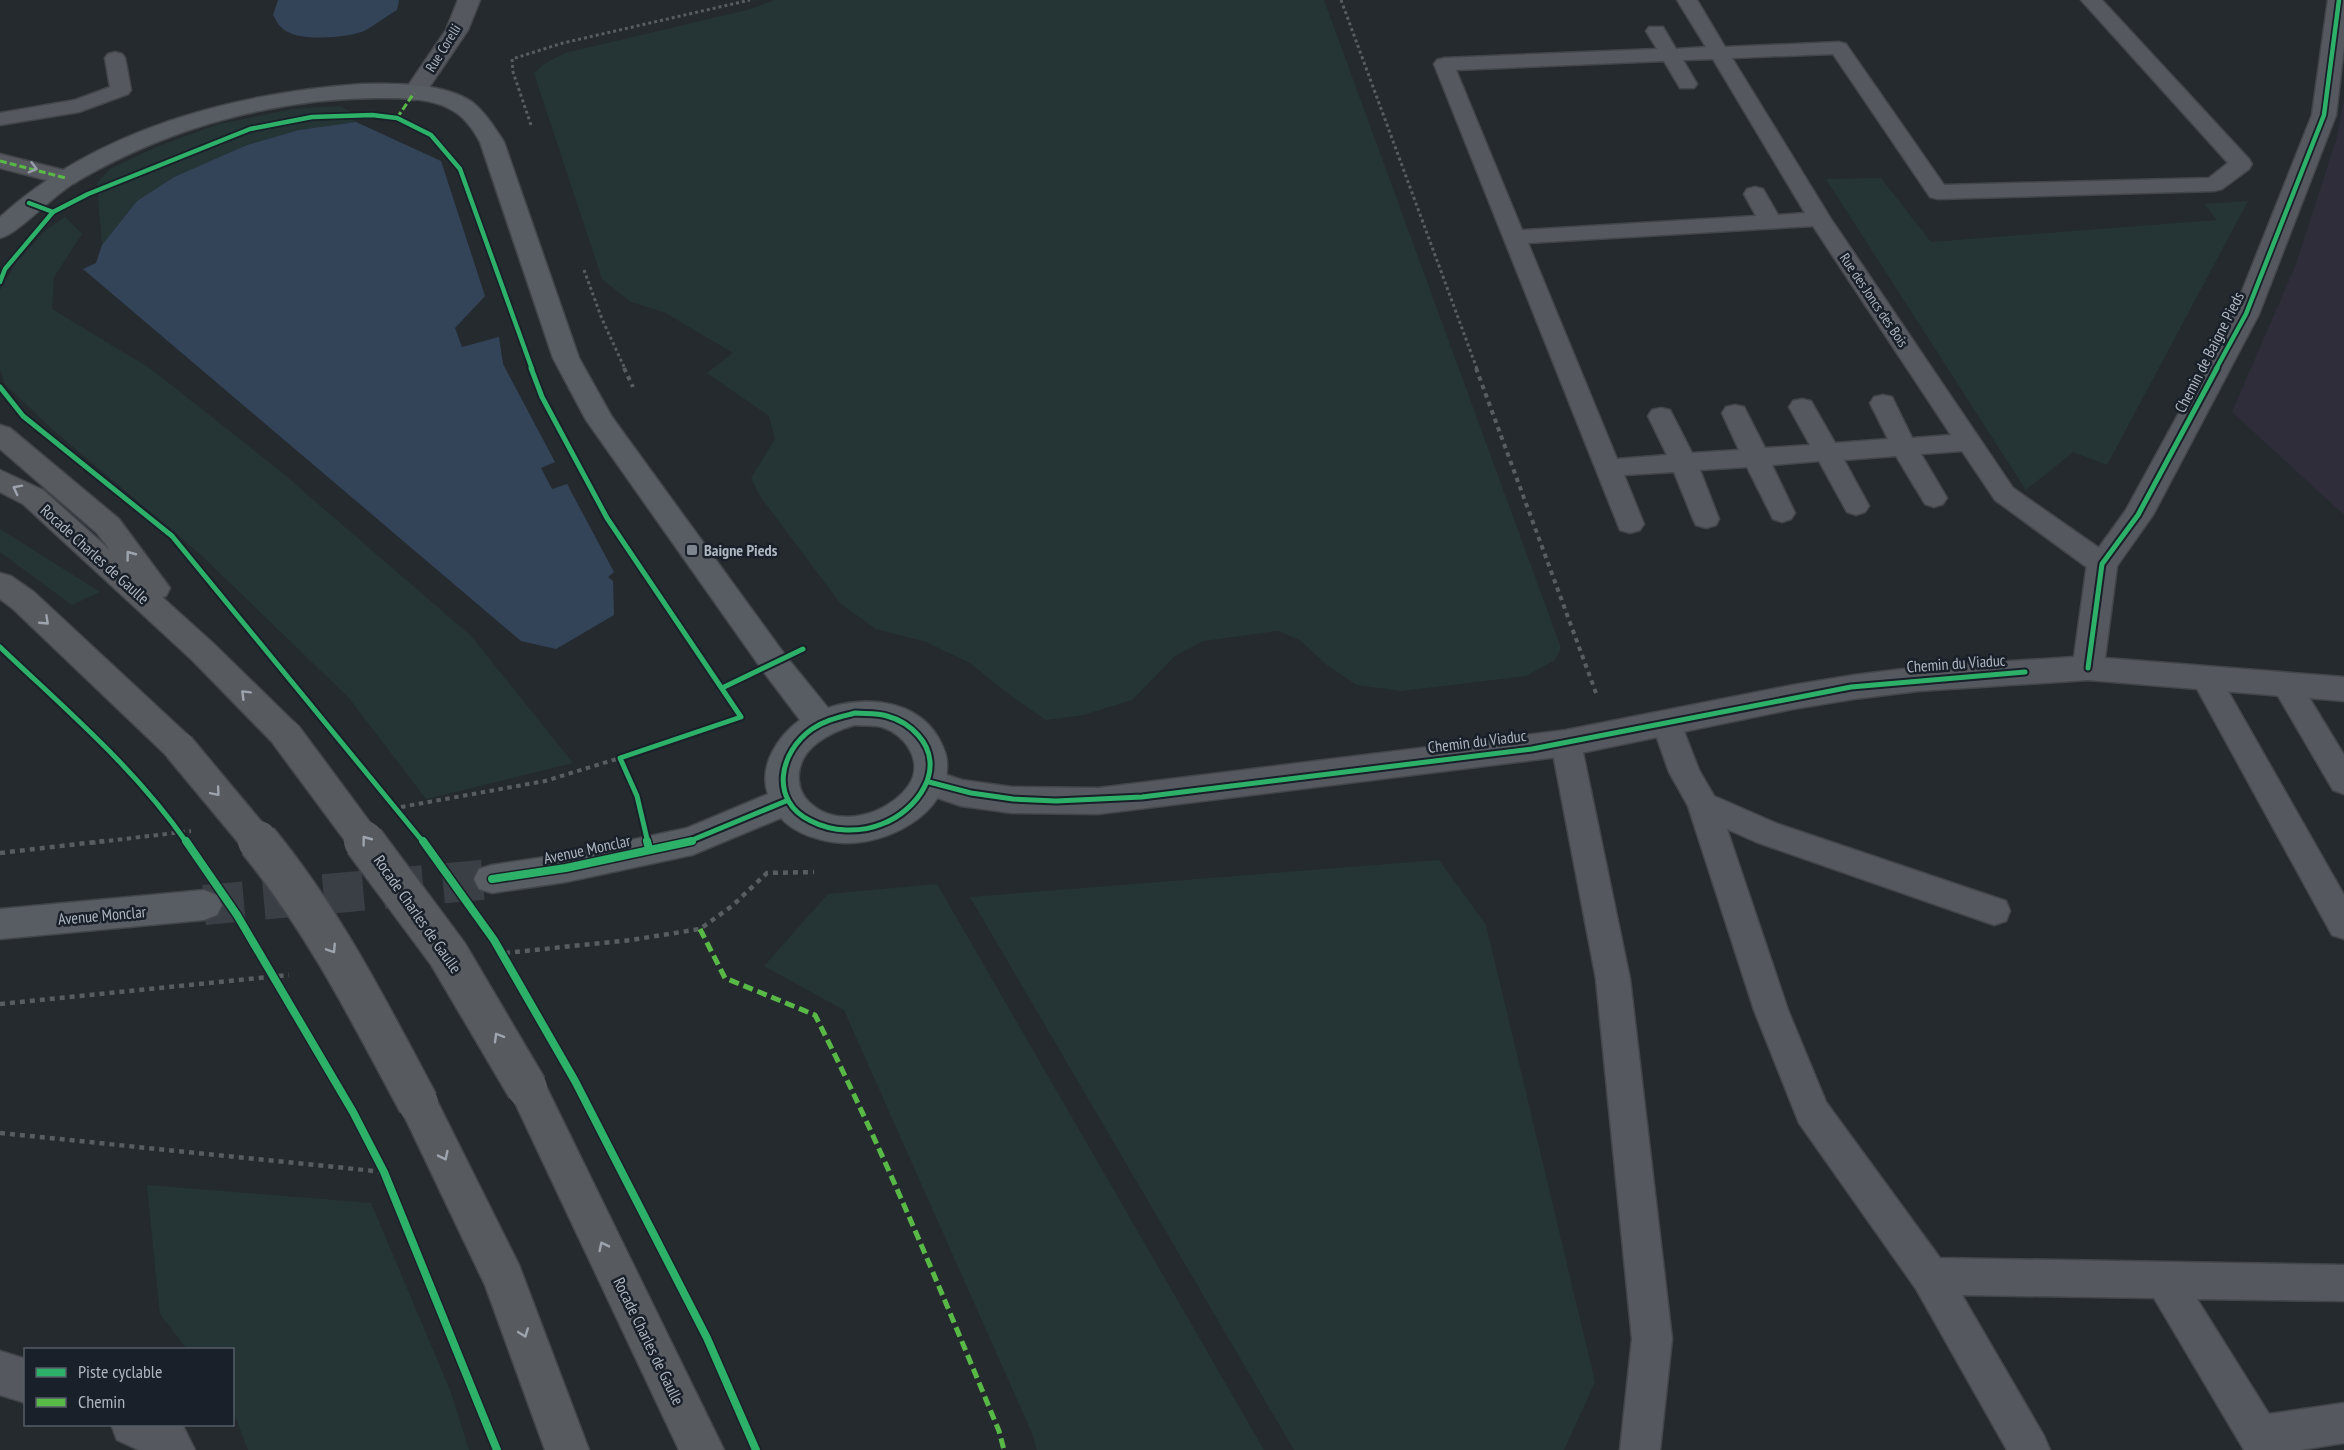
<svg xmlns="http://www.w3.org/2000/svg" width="2344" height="1450" font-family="'PT Sans Narrow',sans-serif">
<rect width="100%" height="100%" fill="#252a2f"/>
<polygon fill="#2e2d39" points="2344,97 2344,515 2232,412 2296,264 2337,137"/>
<g fill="#253536">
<polygon points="776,0 1324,0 1561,648 1555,660 1526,676 1401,691 1357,685 1327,665 1300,640 1278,631 1203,641 1175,656 1132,700 1083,715 1046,720 1010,695 970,663 926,642 876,629 841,604 760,496 751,478 775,439 769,416 707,373 733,353 664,312 631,302 602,279 534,73 544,64 565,53 747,10"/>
<polygon points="340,106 349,111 356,122 299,130 247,145 174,177 137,201 102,245 97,183 110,169 156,147 219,124 293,109"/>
<polygon points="1881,178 1931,242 2217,220 2205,204 2248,201 2107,465 2073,452 2026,490 1826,179"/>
<polygon points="65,217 82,234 54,277 52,309 151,369 280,471 471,636 573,763 426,799 349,698 199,553 52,429 5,384 0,370 0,290 16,263 46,230"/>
<polygon points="0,529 100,592 72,605 0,552"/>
<polygon points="1439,860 1486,925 1595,1382 1564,1450 1294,1450 970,897"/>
<polygon points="937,884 1264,1450 1037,1450 1032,1433 844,1010 764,966 828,894"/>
<polygon points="147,1185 371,1203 450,1390 469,1450 248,1450 233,1411 232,1350 187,1349 160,1314"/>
</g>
<g fill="#344458">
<path d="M278,0H398L399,1L397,10C387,16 376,24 366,30C350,38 303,41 288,32C280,28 277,22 273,15Z"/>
<polygon points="356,122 441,161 485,296 455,328 462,347 499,337 503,364 555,462 541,468 552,489 567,484 614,572 608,577 613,581 614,615 556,649 521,641 83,269 96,263 102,245 137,201 174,177 247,145 299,130"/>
</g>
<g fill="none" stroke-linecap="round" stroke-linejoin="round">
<polyline stroke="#3a3f45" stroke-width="40" stroke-dasharray="40 20" stroke-linecap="butt" points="204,905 492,879"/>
<g stroke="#42464a" stroke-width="3">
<g id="service">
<path d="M1677,0H1697L1725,47L1839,42L1846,44L1944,185L2209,178L2228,163L2081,0H2102L2249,159L2252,164L2249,169L2222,189L2214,191L1938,199L1930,197L1833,54L1732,58L1831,219L2013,488L2112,557L2116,564L2112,571L2102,574L2092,571L1995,500L1962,451L1921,454L1947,498L1943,504L1934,507L1925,504L1896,456L1844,460L1869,506L1865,512L1856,515L1847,512L1819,461L1772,465L1795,513L1791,519L1782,522L1773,519L1747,467L1700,470L1719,519L1716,525L1706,528L1696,525L1693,519L1674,472L1624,475L1644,524L1640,530L1630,533L1620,530L1434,64L1437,60L1444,58L1657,49L1646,31L1649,27H1663L1676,49L1706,47ZM1713,59L1805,213L1778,215L1763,189L1755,187L1747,189L1744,194L1756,216L1522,230L1456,70L1664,61L1680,88H1694L1697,84L1683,60ZM1813,226L1951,435L1912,438L1892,397L1883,395L1874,397L1870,403L1888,439L1835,443L1811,401L1802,399L1793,401L1789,407L1810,445L1765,448L1744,407L1735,405L1726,407L1722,413L1739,450L1692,453L1670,410L1661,408L1652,410L1648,416L1667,455L1617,459L1528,243Z"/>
<polygon points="115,52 122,54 125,58 131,90 128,94 79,112 0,125 0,113 75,100 110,87 105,58 108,54"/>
<polygon points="2206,667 2216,670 2344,895 2344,939 2332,935 2191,678 2196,670"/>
<polygon points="2286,673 2296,676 2344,755 2344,794 2333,790 2271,684 2276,676"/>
<polygon points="1667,713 1678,716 1699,770 1714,796 1778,824 2006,901 2010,911 2006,921 1994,925 1756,842 1727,829 1788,1010 1826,1102 1940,1258 2344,1265 2344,1301 2197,1299 2269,1414 2344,1403 2344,1443 2300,1450 2244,1450 2154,1298 1962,1295 2044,1436 2050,1450 2007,1450 1916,1289 1799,1123 1754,1010 1688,806 1669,772 1652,724 1656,716"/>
<polygon points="1566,731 1577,735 1581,743 1630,979 1672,1339 1660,1450 1620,1450 1632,1339 1596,979 1551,743 1555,735"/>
</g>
</g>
<g stroke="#42464a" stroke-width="3">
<g id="minor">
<polygon points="458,0 480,0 468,30 422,98 414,100 406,98 403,93 446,30"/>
<polygon points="2328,0 2344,0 2344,46 2336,115 2259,314 2153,515 2117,566 2105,658 2344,677 2344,701 2088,680 1919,691 1854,699 1793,709 1566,756 1098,814 1012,813 961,806 917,791 912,782 917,773 929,769 962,780 1012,787 1098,788 1566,730 1793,685 1854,675 1919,667 2074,657 2087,564 2126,510 2233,314 2312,115"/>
<polygon points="0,154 75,173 78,178 75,183 66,185 0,168"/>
<polygon points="0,1351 26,1359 26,1403 0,1395"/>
<polygon points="111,1424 182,1424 195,1450 139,1450 117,1440"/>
</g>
</g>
<g stroke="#42464a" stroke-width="3">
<g id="secondary">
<path d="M362,84C394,83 445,83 472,102C485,112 495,128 504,142L579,358L612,417L785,655L828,708C865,696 915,699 938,737C942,745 947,753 947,763C950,813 887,845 843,843C822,842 795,834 781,818L692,855L566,882L492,893L479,889L474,879L479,869L492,865L566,854L687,828L768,794C758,766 778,736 800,720L763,671L586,420L553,358L480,142C473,129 464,116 450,109C430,98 402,98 379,98C274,98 166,129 76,182C54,194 18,234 0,238V217C97,129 234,93 362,84ZM855,725C864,726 874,725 882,727C906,735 924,762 909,785C888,815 837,830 809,802C803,796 800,790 799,782C795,750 829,732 855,725Z"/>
<polygon points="204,890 217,895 222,905 217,915 204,920 0,939 0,909"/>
</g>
</g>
<g stroke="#42464c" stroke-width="3">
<g id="primary">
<polygon points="0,425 10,428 119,519 170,588 166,596 162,597 214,644 298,726 303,735 298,744 286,748 274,744 192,660 23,504 0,492 0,470 43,490 110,550 97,533 0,449"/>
<polygon points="0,573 11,576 34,592 191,738 196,747 191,756 179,760 167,756 12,608 0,599"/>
<polygon points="527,1071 541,1076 724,1450 679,1450 508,1088 513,1076"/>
<polygon points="418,1085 432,1091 519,1265 589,1450 545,1450 485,1285 398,1103 404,1091"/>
</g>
</g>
<g stroke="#585d62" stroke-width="3" stroke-dasharray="3 3" stroke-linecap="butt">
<polyline points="1341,0 1477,369"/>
<polyline points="531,125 513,72 512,59 563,43 750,0"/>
<polyline points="584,270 602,319 625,369"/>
</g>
<g stroke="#585d62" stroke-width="4" stroke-dasharray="4.5 4.5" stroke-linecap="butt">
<polyline points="624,368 633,387"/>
<polyline points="1476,368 1596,693"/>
<polyline points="401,807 545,781 620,758"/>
<polyline points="91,843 191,831"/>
</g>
<g stroke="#585d62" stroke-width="4.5" stroke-dasharray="5 5" stroke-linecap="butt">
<polyline points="0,853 104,841"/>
<polyline points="505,953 631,940 700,929 732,906 767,873 814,872"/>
<polyline points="0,1004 289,975"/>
<polyline points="0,1133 384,1172"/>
</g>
<use href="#service" fill="#55585e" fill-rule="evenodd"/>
<use href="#minor" fill="#55585e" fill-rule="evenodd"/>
<use href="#secondary" fill="#585d63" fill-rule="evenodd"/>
<use href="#primary" fill="#575b60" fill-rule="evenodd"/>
<g stroke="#42464c" stroke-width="34" stroke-linecap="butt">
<g id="primary-bridge-far1">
<polyline points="286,735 366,843"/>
<polyline points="179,747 259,843"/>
</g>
</g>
<g stroke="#42464c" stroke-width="43" stroke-linecap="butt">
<g id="primary-bridge">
<path d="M258,841C323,920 370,1013 418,1103"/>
<polyline points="364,841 448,954 527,1088"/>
</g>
</g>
<use href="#primary-bridge-far1" stroke="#575b60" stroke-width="31"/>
<use href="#primary-bridge" stroke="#575b60" stroke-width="40"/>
<g stroke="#58b947" stroke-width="3" stroke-dasharray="7 3" stroke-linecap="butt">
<polyline points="397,118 414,93"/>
<polyline points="0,161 66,178"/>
</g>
<path stroke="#58b947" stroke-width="5" stroke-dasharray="10 5" stroke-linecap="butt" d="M700,929L725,978L815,1015C884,1151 941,1291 999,1431L1004,1450"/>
<g stroke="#192029" stroke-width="8">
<g id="cycleway-far2">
<polyline points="53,212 88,194 250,129 312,117 372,115 397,118 431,135 460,169 532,369"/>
<polyline points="0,282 5,269 53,212 29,203"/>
<polyline points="2216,369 2246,314 2324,115 2339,0"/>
</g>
</g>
<g stroke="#192029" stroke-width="9">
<g id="cycleway-far1">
<polyline points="531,368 542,397 607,518 741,717 620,758 637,796 648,843"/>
<polyline points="0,387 23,416 172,536 424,843"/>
<path d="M0,647C65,709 135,768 187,843"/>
<polyline points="2088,668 2102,564 2138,515 2217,368"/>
<polyline points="722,688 803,649"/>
<path d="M855,713C866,714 877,713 887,716C898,719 910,726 918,735C948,768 917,811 882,824C860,833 832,832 811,821C769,801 779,752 812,729C825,720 840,717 855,713Z"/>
<polyline points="929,782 971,793 1013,799 1056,801 1142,797 1532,749 1851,687 2025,672"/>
<polyline points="685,843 786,801"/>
</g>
</g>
<g stroke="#192029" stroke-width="11">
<g id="cycleway">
<polyline points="186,841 237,915 353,1112 384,1172 497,1450"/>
<polyline points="423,841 494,940 575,1081 707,1338 756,1450"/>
<polyline points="647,841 649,849"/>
<polyline points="492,879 566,868 692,841"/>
</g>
</g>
<use href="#cycleway-far2" stroke="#2db169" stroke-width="4.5"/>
<use href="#cycleway-far1" stroke="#2db169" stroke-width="5"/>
<use href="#cycleway" stroke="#2db169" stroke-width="8"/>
</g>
<defs><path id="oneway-chevron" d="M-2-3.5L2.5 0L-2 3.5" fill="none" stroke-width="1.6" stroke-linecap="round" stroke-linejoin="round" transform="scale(1.5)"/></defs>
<use stroke="#989ea9" href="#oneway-chevron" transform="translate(33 168) rotate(15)"/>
<g stroke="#9da4ae">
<use href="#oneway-chevron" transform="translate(17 489) rotate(-153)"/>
<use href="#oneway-chevron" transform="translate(130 555) rotate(-127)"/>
<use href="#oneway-chevron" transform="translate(45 621) rotate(43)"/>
<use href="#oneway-chevron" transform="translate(245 694) rotate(-135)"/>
<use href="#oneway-chevron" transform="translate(216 792) rotate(50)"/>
<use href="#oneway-chevron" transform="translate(366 840) rotate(-127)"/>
<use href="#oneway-chevron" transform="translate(332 949) rotate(57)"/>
<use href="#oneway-chevron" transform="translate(498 1037) rotate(-120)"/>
<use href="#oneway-chevron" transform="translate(444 1156) rotate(64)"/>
<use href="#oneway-chevron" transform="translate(603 1246) rotate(-116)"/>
<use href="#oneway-chevron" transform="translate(524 1333) rotate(70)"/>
</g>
<rect fill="#7e858f" stroke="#192029" stroke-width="2" x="686" y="544" width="12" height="12" rx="3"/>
<g text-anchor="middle" stroke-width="5" stroke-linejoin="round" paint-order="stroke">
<g font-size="14" fill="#aeb6c2" stroke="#192029">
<text transform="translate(443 48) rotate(-58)" y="5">Rue Corelli</text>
<text transform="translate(1874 300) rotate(56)" y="5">Rue des Joncs des Bois</text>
</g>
<g font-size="16" fill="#aeb6c2" stroke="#192029">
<text transform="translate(2209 352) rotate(-63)" y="6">Chemin de Baigne Pieds</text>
<text transform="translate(95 554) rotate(42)" y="6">Rocade Charles de Gaulle</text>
<text transform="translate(1956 663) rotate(-4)" y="6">Chemin du Viaduc</text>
<text transform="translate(1477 741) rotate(-7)" y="6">Chemin du Viaduc</text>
<text transform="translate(587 849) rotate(-12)" y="6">Avenue Monclar</text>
<text transform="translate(418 914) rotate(55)" y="6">Rocade Charles de Gaulle</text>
<text transform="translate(102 915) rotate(-5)" y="6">Avenue Monclar</text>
<text transform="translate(649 1341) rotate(64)" y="6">Rocade Charles de Gaulle</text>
</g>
<g font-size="16" font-weight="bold" fill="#aeb6c2" stroke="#192029" text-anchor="start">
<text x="704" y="556">Baigne Pieds</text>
</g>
</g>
<rect x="24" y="1348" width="210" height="78" fill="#192029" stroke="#555c66" stroke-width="1.5"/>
<rect x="36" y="1368" width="30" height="9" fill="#2db169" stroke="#555c66" stroke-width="1.5"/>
<text x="78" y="1378" font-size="18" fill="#aeb6c2">Piste cyclable</text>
<rect x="36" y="1398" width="30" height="9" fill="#58b947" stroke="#555c66" stroke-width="1.5"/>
<text x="78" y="1408" font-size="18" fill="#aeb6c2">Chemin</text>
</svg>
